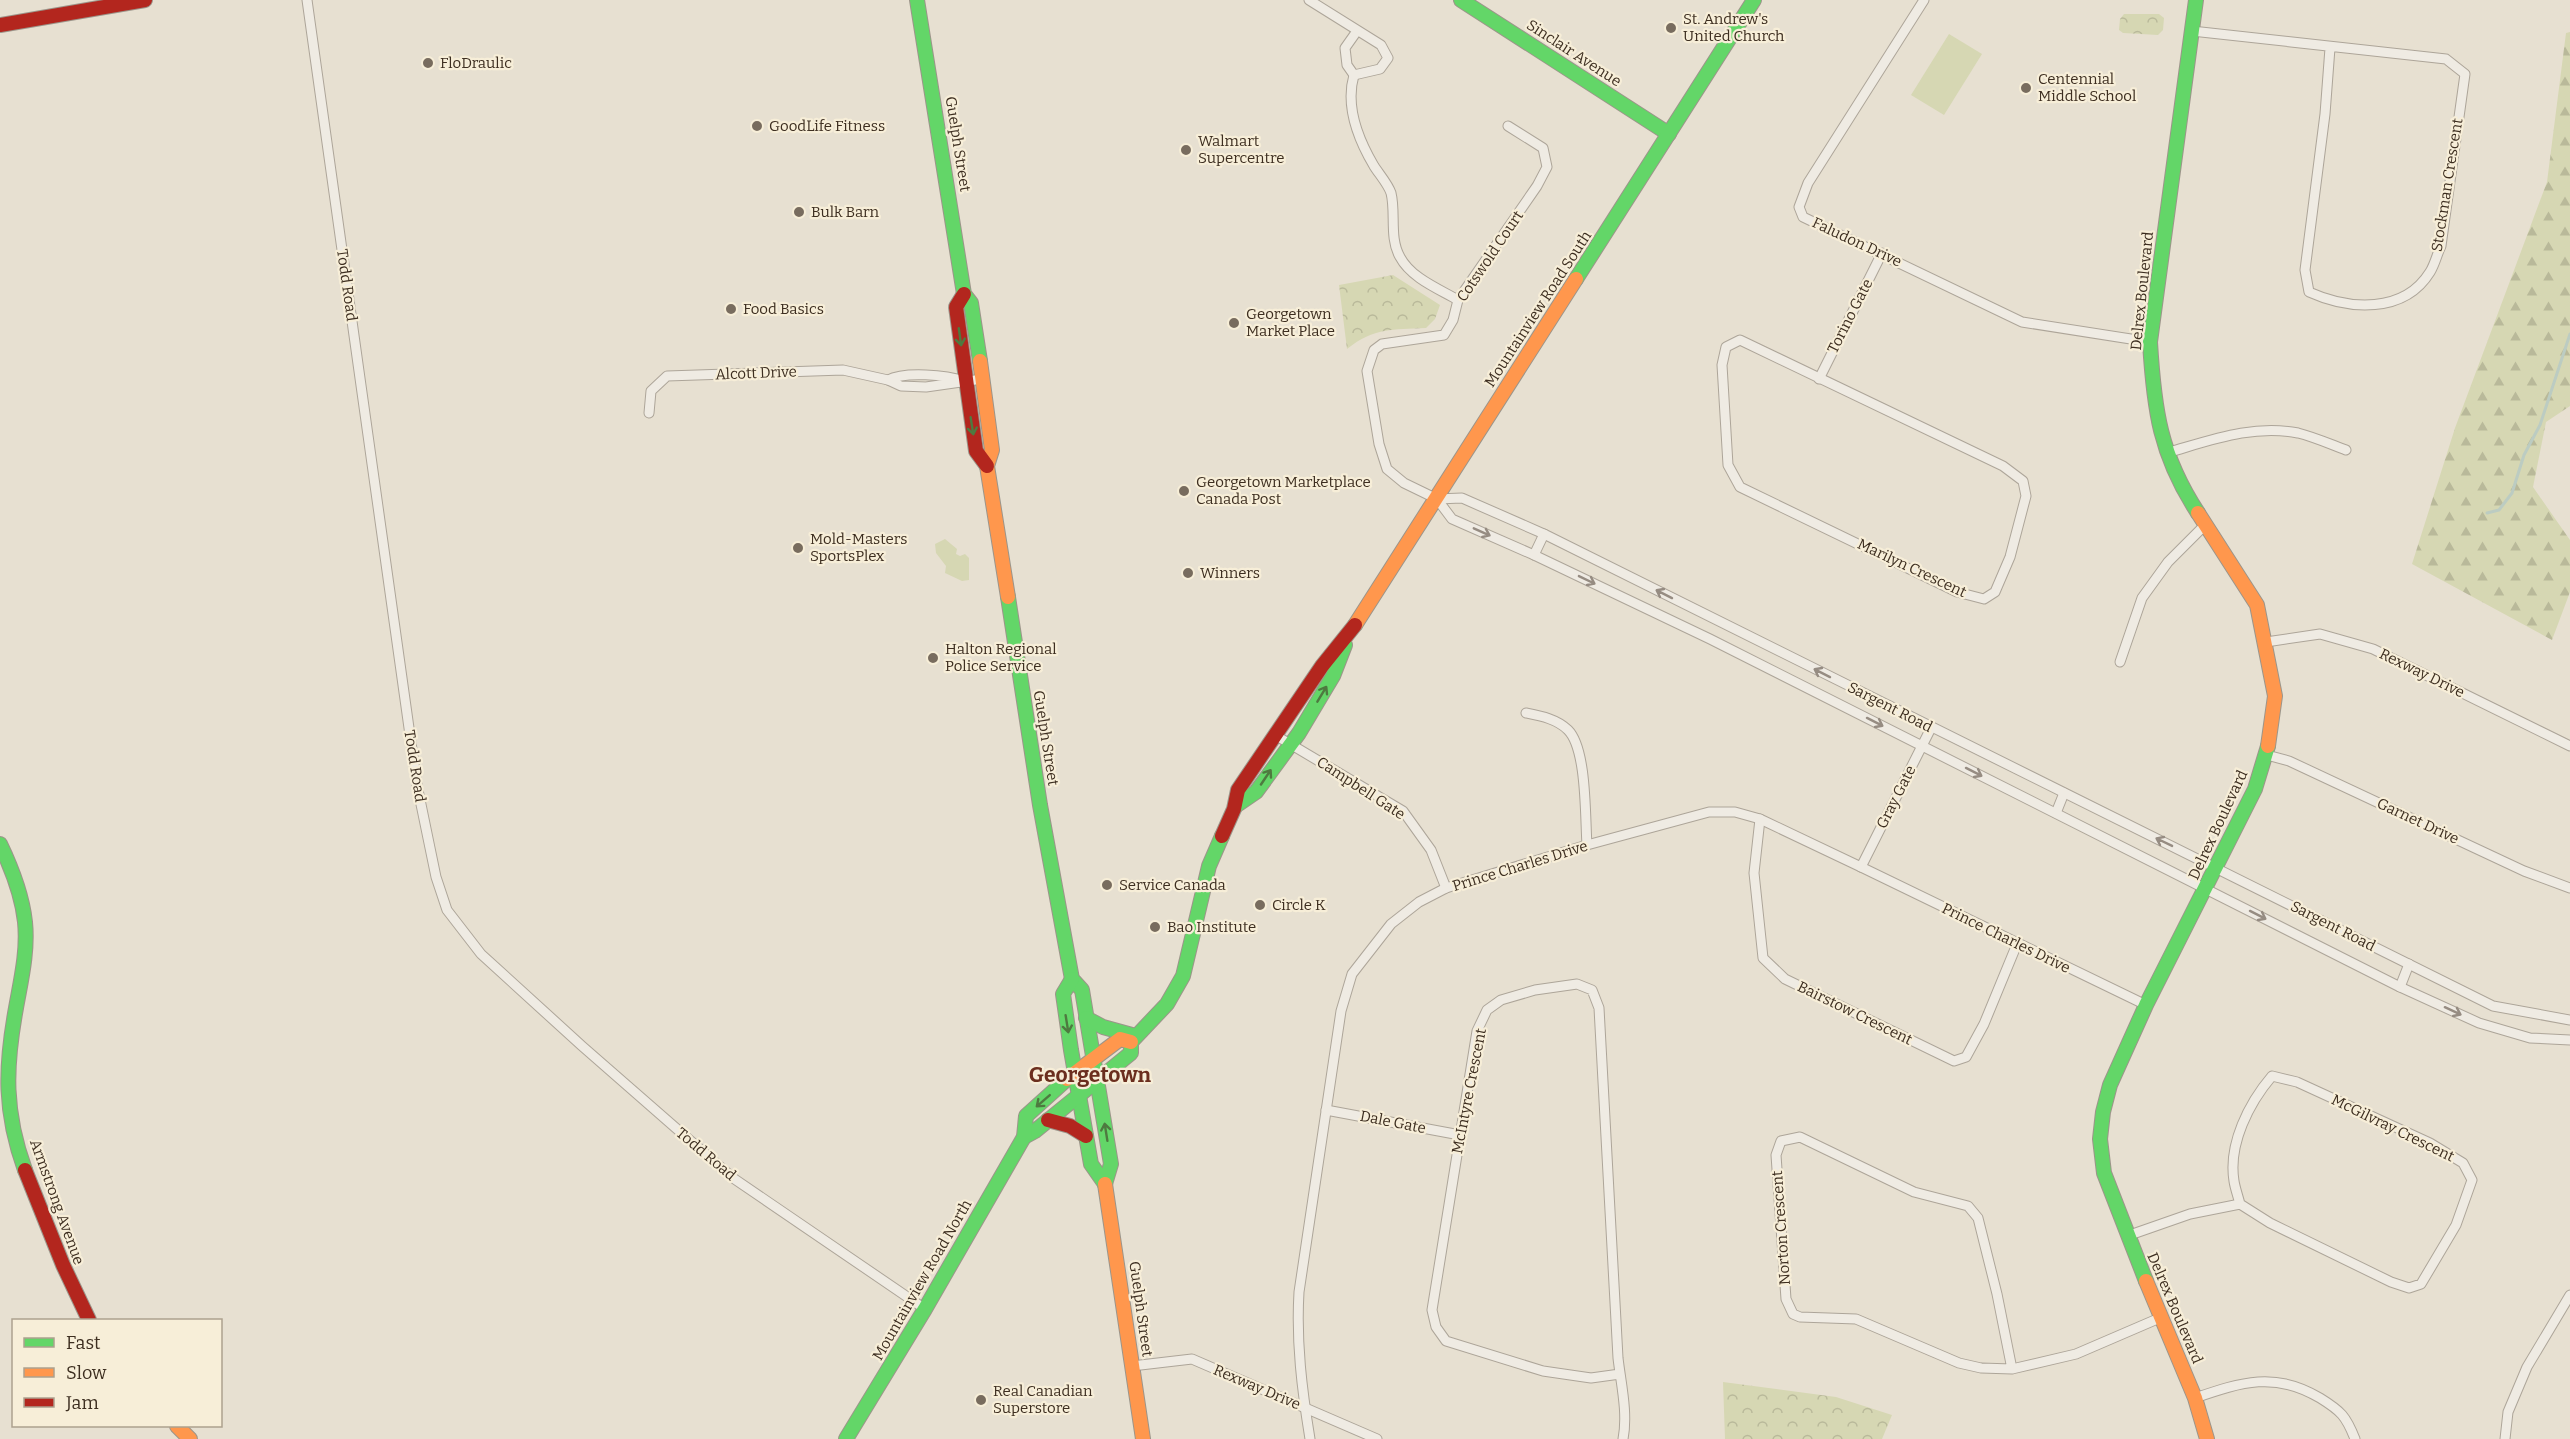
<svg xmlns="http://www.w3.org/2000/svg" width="2570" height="1439" font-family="Bitter,serif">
<defs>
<pattern id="forest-firs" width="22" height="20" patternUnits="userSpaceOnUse" patternTransform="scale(1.5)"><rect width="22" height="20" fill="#d6d7b3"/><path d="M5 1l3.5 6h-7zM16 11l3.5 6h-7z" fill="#b9b99a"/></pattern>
<pattern id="park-crowns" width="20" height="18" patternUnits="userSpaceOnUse" patternTransform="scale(1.5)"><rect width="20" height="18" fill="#d6d7b3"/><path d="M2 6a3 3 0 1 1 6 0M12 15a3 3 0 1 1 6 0" fill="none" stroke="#b9b99a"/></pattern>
</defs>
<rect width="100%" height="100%" fill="#e7e0d1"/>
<g fill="#d6d7b3">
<polygon points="1949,34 1982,54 1944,115 1911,95"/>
<polygon points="945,539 957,549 956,554 960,556 965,554 969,558 969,580 962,581 945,573 946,566 936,553 935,544"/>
</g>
<polygon fill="url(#forest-firs)" points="2570,32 2570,406 2546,422 2533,487 2570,540 2570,592 2552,640 2412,564 2455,428 2547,182 2566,33"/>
<g fill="url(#park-crowns)">
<polygon points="2124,14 2159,14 2164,18 2163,30 2158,35 2123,33 2119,30 2120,19"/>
<path d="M1393,275L1440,305L1435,319L1426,328C1392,330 1375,327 1347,349L1339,285Z"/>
<polygon points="1723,1382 1836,1397 1892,1415 1882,1439 1725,1439"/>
</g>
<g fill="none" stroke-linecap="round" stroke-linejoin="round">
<polyline stroke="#bcccc2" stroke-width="3" points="2487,513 2499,510 2512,493 2524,455 2540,425 2570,334"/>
<g stroke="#ada599" stroke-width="11">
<g id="street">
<polyline points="307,0 417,785 436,877 447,910 481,954 582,1046 733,1178 925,1309"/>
<polyline points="1309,0 1381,45 1388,58 1380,69 1354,75"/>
<polyline points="1924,0 1808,183 1799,207 1803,217 2022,322 2150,342"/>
<path d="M2192,31L2446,59L2465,74L2441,246C2437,254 2435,264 2430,272C2404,314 2349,310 2309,292L2305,270L2325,114L2330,48"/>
<path d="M1354,75C1345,106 1358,139 1374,166C1379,174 1388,184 1391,193C1396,213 1389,238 1400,257C1411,278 1439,289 1458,300"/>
<polyline points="1354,75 1347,65 1345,48 1357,31"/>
<polyline points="1508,126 1543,148 1547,167 1537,186 1458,300 1453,320 1444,335 1382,344 1374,350 1367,371 1379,444 1387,469 1404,483 1437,499 1452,519 1534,555 1710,639 2400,987 2479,1023 2530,1038 2570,1040"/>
<polygon points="1740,340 2003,466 2023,481 2026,496 2010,557 1995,592 1984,599 1957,592 1740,487 1728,465 1722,365 1726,347"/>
<polyline points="1819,379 1882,253"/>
<path d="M888,380C905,371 946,375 965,381"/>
<polyline points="649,413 651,391 667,376 843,370 888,380 901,386 926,387 982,379"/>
<path d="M2166,453C2209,441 2252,424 2298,433C2314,437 2330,444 2346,450"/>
<polyline points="1437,499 1462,498 1544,534 2493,1006 2570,1020"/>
<polyline points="1534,555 1544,534"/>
<polyline points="2266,642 2320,634 2373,649 2570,746"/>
<polyline points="2120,662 2142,598 2168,562 2205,525"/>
<path d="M1526,713C1541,716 1557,719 1568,730C1587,749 1585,817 1587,845"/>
<polyline points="1275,735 1403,811 1431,850 1446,888"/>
<polyline points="2267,755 2289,761 2524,871 2570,888"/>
<polyline points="2056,813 2064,793"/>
<polyline points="1760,819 1754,873 1763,958 1785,979 1954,1061 1966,1057 1984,1024 2017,944"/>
<polyline points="1861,867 1931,728"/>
<polyline points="2400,987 2409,964"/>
<polyline points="1326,1110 1460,1135"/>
<path d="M2127,1236L2190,1214L2240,1204L2270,1223L2391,1282L2409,1288L2421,1284L2456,1225L2472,1180L2463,1163L2430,1143L2297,1082L2272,1076C2249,1103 2228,1144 2234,1181C2235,1188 2238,1196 2240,1204"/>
<polyline points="1132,1366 1192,1359 1377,1439"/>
<polyline points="2012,1369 1997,1294 1978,1218 1968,1206 1914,1192 1800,1137 1781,1141 1776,1155 1786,1299 1793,1314 1800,1317 1856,1319 1959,1363 1981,1368 2012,1369 2076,1354 2162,1317"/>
<path d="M1620,1374L1591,1378L1543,1371L1446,1341L1436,1327L1432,1310L1477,1031L1487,1010L1501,1000L1535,990L1577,984L1592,990L1599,1008L1618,1358C1621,1384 1628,1413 1623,1439"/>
<path d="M2195,1398C2242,1382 2275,1371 2320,1398C2341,1411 2346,1416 2355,1439"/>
<path d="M1310,1439C1302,1390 1296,1342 1299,1292L1341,1011L1352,974L1391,924L1419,902L1446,888L1587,845L1709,812H1735L1760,819L1861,867L2146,1005"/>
<polyline points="2505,1439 2508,1412 2527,1367 2570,1295"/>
</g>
</g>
<g stroke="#9c958a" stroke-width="16">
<g id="fast">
<polyline points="917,0 964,294 971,303 980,361"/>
<polyline points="1461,0 1669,134"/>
<path d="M2196,0L2150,342C2154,410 2160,455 2198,513"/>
<polyline points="1576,279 1754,0"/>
<polyline points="1008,597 1040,805 1072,979 1082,990 1111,1164 1105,1184"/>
<polyline points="1237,805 1256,792 1299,733 1333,676 1345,645"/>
<path d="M0,844C12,869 22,894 25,922C28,951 21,980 16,1008C5,1068 4,1112 25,1170"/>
<polyline points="1072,979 1063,994 1071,1050 1091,1164 1105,1184"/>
<polyline points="1086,1018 1103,1027 1132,1035"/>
<polyline points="1024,1137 1035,1131 1131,1053 1131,1042 1167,1004 1183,976 1209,866 1222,836"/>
<polyline points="2146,1281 2104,1173 2100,1139 2103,1112 2110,1085 2146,1005 2255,789 2268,746"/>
<polyline points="846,1439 925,1309 1024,1137 1026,1116 1067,1079"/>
</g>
</g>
<g stroke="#9c958a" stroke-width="16">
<g id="slow">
<polyline points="980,361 992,450 987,466 1008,597"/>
<polyline points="2198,513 2257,605 2275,696 2268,746"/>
<polyline points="1355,625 1576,279"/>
<polyline points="1067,1079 1120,1039 1131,1042"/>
<polyline points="1105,1184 1143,1439"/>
<polyline points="2146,1281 2195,1398 2207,1439"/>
<polyline points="177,1426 190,1439"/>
</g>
</g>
<g stroke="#9c958a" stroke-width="16">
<g id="jam">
<polyline points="0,25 145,0"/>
<polyline points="964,294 956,307 976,451 987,466"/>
<polyline points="1222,836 1234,809 1238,790 1322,666 1355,625"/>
<polyline points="1048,1120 1070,1126 1086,1136"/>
<polyline points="25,1170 63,1265 89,1320"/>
</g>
</g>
<use href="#street" stroke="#efebe3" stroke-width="9"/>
<use href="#fast" stroke="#63d668" stroke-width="14"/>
<use href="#slow" stroke="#ff974d" stroke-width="14"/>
<use href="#jam" stroke="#b3261e" stroke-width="14"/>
</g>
<defs><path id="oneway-shaft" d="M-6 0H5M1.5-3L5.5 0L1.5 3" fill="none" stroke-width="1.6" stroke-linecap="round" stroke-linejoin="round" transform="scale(1.5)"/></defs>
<g stroke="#4e7a40">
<use href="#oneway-shaft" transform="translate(960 337) rotate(82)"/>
<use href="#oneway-shaft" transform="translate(972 426) rotate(81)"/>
<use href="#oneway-shaft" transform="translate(1322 694) rotate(-59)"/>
<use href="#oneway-shaft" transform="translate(1266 777) rotate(-56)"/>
<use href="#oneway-shaft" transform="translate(1067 1024) rotate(81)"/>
<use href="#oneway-shaft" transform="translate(1043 1101) rotate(139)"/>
<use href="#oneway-shaft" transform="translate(1106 1132) rotate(-99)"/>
</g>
<g stroke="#968c82">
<use href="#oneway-shaft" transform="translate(1482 532) rotate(24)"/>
<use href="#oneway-shaft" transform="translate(1587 580) rotate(26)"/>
<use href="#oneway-shaft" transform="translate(1664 594) rotate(-153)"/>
<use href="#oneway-shaft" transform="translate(1822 673) rotate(-153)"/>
<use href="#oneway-shaft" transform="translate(1875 722) rotate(27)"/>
<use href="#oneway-shaft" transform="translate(1974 772) rotate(27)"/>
<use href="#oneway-shaft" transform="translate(2164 842) rotate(-154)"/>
<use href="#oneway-shaft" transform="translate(2258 915) rotate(27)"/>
<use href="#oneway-shaft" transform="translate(2453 1011) rotate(25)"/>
</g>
<g fill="#786c5e" stroke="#f7eed8" stroke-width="2">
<circle cx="1671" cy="28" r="6"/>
<circle cx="428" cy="63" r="6"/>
<circle cx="2026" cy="88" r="6"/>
<circle cx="757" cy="126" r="6"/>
<circle cx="1186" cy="150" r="6"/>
<circle cx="799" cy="212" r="6"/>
<circle cx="731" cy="309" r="6"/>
<circle cx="1234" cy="323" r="6"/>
<circle cx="1184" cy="491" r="6"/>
<circle cx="798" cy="548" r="6"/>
<circle cx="1188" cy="573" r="6"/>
<circle cx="933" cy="658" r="6"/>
<circle cx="1107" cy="885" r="6"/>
<circle cx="1260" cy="905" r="6"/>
<circle cx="1155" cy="927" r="6"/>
<circle cx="981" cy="1400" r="6"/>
</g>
<g text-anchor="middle" stroke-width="4.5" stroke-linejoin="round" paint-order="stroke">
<g font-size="15" fill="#3d2e20" stroke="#f7eed8" text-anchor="start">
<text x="1683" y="24">St. Andrew's<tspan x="1683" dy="17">United Church</tspan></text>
<text x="440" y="68">FloDraulic</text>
<text x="2038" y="84">Centennial<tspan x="2038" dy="17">Middle School</tspan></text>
<text x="769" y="131">GoodLife Fitness</text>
<text x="1198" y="146">Walmart<tspan x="1198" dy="17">Supercentre</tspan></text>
<text x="811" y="217">Bulk Barn</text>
<text x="743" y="314">Food Basics</text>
<text x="1246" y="319">Georgetown<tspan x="1246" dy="17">Market Place</tspan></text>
<text x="1196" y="487">Georgetown Marketplace<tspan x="1196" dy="17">Canada Post</tspan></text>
<text x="810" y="544">Mold-Masters<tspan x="810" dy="17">SportsPlex</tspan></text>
<text x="1200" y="578">Winners</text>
<text x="945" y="654">Halton Regional<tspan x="945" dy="17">Police Service</tspan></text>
<text x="1119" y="890">Service Canada</text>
<text x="1272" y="910">Circle K</text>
<text x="1167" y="932">Bao Institute</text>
<text x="993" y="1396">Real Canadian<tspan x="993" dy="17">Superstore</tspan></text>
</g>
<g font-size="15" fill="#3d2e20" stroke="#f7eed8">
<text transform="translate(1574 53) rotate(33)" y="5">Sinclair Avenue</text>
<text transform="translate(958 144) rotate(81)" y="5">Guelph Street</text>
<text transform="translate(2447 185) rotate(-81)" y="5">Stockman Crescent</text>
<text transform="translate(1857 242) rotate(25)" y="5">Faludon Drive</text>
<text transform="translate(1490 256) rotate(-56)" y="5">Cotswold Court</text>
<text transform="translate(347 285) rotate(82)" y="5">Todd Road</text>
<text transform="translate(2142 291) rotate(-84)" y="5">Delrex Boulevard</text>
<text transform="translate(1538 309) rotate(-57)" y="5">Mountainview Road South</text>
<text transform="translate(1850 316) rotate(-63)" y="5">Torino Gate</text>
<text transform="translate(756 373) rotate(-2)" y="5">Alcott Drive</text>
<text transform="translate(1912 568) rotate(25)" y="5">Marilyn Crescent</text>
<text transform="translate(2422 673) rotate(26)" y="5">Rexway Drive</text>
<text transform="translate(1890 707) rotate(27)" y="5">Sargent Road</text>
<text transform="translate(1046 738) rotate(81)" y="5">Guelph Street</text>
<text transform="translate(415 766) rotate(81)" y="5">Todd Road</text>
<text transform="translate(1361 788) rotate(33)" y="5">Campbell Gate</text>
<text transform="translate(1896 797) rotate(-63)" y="5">Gray Gate</text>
<text transform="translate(2418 821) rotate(25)" y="5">Garnet Drive</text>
<text transform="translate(2218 825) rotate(-65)" y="5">Delrex Boulevard</text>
<text transform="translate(1520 866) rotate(-17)" y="5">Prince Charles Drive</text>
<text transform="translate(2333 926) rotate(27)" y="5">Sargent Road</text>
<text transform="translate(2006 938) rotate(26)" y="5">Prince Charles Drive</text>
<text transform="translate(1855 1013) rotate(26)" y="5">Bairstow Crescent</text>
<text transform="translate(1469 1091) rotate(-79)" y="5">McIntyre Crescent</text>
<text transform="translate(1393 1122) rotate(11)" y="5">Dale Gate</text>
<text transform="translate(2393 1128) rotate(26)" y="5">McGilvray Crescent</text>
<text transform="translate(706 1154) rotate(40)" y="5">Todd Road</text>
<text transform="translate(57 1202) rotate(70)" y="5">Armstrong Avenue</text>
<text transform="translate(1781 1228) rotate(-94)" y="5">Norton Crescent</text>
<text transform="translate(922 1280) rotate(-60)" y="5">Mountainview Road North</text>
<text transform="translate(2175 1308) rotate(67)" y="5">Delrex Boulevard</text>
<text transform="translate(1141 1309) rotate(82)" y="5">Guelph Street</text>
<text transform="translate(1257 1387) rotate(23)" y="5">Rexway Drive</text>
</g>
<g font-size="21" font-weight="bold" fill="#6b2e1e" stroke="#f7eed8">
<text x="1090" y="1082">Georgetown</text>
</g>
</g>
<rect x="12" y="1319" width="210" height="108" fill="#f7eed8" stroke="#ada18e" stroke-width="1.5"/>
<rect x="24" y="1338" width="30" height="9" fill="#63d668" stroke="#ada18e" stroke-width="1.5"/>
<text x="66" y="1349" font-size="18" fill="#3d2e20">Fast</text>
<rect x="24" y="1368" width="30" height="9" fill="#ff974d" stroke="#ada18e" stroke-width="1.5"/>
<text x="66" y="1379" font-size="18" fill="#3d2e20">Slow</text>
<rect x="24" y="1398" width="30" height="9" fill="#b3261e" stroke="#ada18e" stroke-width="1.5"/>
<text x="66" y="1409" font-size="18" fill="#3d2e20">Jam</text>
</svg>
